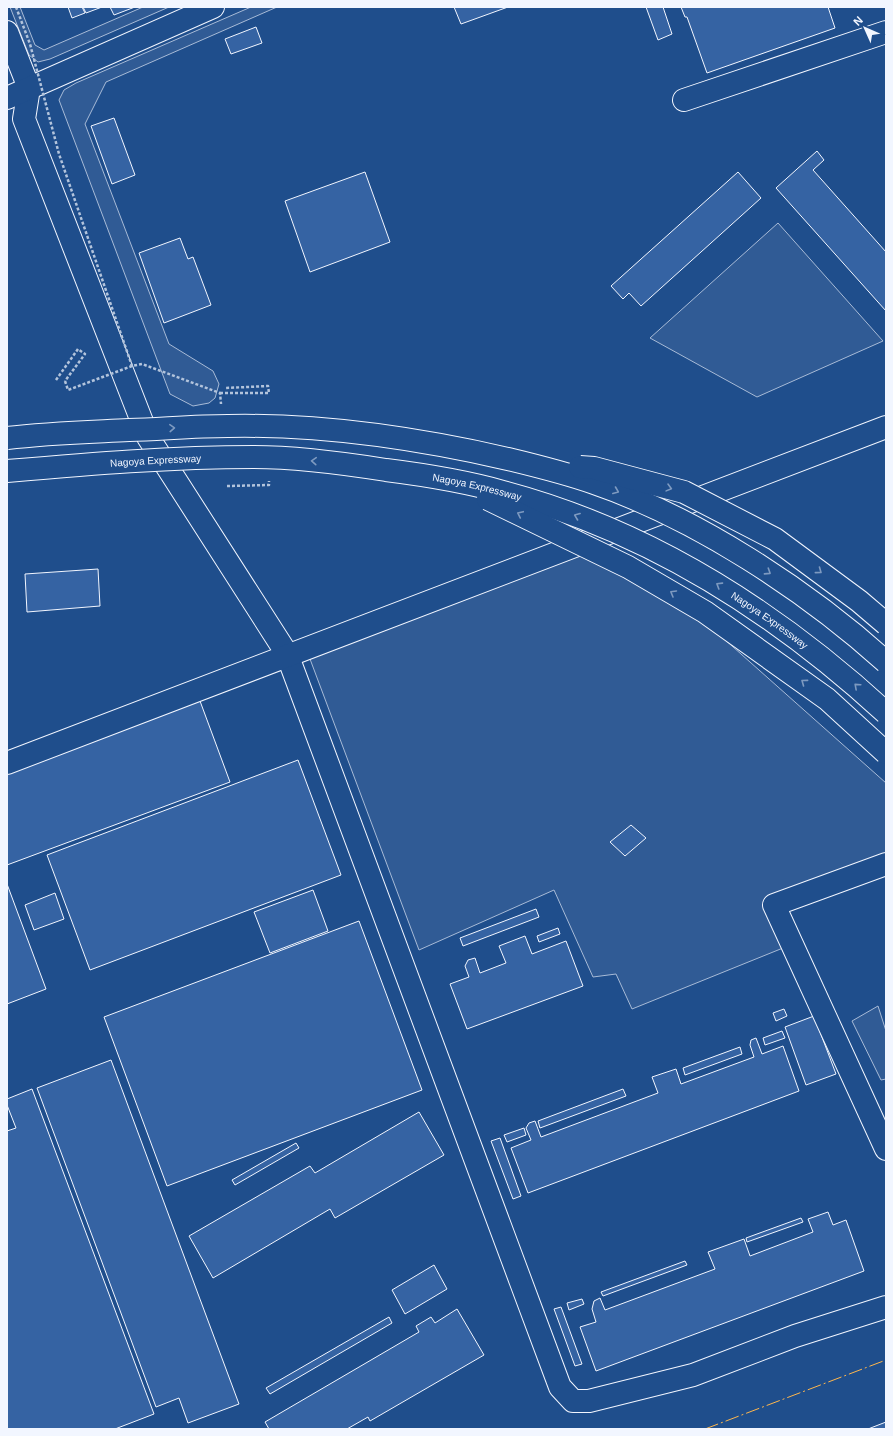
<svg xmlns="http://www.w3.org/2000/svg" width="893" height="1436" font-family="Arial,sans-serif">
<rect width="100%" height="100%" fill="#1f4e8c"/>
<g fill="#305b95" stroke="#a8bbd7">
<polygon points="10,7 20,7 35,45 44,50 143,7 169,7 50,59 38,62 29,55"/>
<polygon points="251,7 277,7 106,82 85,124 169,344 213,371 219,384 215,398 209,403 193,406 170,394 59,100 64,90 76,83"/>
<polygon points="778,223 883,341 757,397 650,338"/>
<polygon points="580,550 714,630 886,783 886,862 768,902 783,948 632,1009 616,974 593,977 554,890 419,950 310,659 313,651"/>
<polygon points="878,1006 886,1031 886,1079 881,1080 852,1021"/>
</g>
<g fill="#3563a3" stroke="#f2f6ff">
<polygon points="68,7 82,7 85,13 72,18"/>
<polygon points="83,7 102,7 86,13"/>
<polygon points="110,7 135,7 114,15"/>
<polygon points="454,7 508,7 461,24"/>
<polygon points="646,7 663,7 672,34 658,40"/>
<polygon points="681,7 828,7 835,28 707,73 687,17 685,17"/>
<polygon points="256,27 262,43 231,54 225,39"/>
<polygon points="114,118 135,175 112,184 91,126"/>
<polygon points="817,151 824,160 813,170 886,252 886,311 776,188"/>
<polygon points="365,172 390,242 310,272 285,201"/>
<polygon points="738,172 761,198 641,306 629,293 623,299 611,286"/>
<polygon points="180,238 188,259 193,257 211,305 164,323 139,253"/>
<polygon points="98,569 100,606 27,612 25,574"/>
<polygon points="200,701 230,782 7,865 7,774"/>
<polygon points="298,760 341,875 90,970 47,855"/>
<polygon points="631,825 646,838 625,856 610,842"/>
<polygon points="7,884 46,989 7,1004"/>
<polygon points="313,890 328,931 270,953 254,912"/>
<polygon points="55,893 64,919 34,930 25,905"/>
<polygon points="536,909 539,917 463,946 460,938"/>
<polygon points="359,921 422,1090 167,1186 104,1017"/>
<polygon points="558,928 560,934 539,942 537,936"/>
<polygon points="525,936 532,954 566,941 583,986 467,1029 450,984 469,977 465,966 468,960 475,958 480,973 506,963 499,946"/>
<polygon points="784,1009 787,1016 776,1021 773,1013"/>
<polygon points="814,1016 836,1074 806,1085 785,1027"/>
<polygon points="782,1031 785,1038 765,1045 763,1038"/>
<polygon points="756,1038 762,1054 783,1046 799,1091 528,1193 511,1148 531,1140 526,1128 529,1123 535,1121 541,1137 658,1093 652,1077 676,1069 681,1084 754,1057 750,1045 751,1040"/>
<polygon points="740,1047 742,1054 685,1075 683,1068"/>
<polygon points="111,1060 239,1404 188,1423 179,1398 156,1407 37,1088"/>
<polygon points="32,1089 154,1414 115,1429 7,1429 7,1131 16,1128 7,1105 7,1099"/>
<polygon points="623,1089 626,1096 540,1128 538,1121"/>
<polygon points="419,1112 444,1155 335,1218 330,1209 213,1278 189,1236 310,1166 315,1173"/>
<polygon points="524,1128 526,1135 507,1142 504,1135"/>
<polygon points="500,1138 521,1196 513,1199 491,1141"/>
<polygon points="296,1143 299,1148 235,1185 232,1180"/>
<polygon points="828,1212 833,1225 846,1220 864,1271 596,1371 580,1327 596,1322 592,1309 594,1301 600,1298 605,1310 715,1269 708,1252 744,1239 750,1256 813,1232 808,1219"/>
<polygon points="801,1218 803,1222 747,1242 746,1238"/>
<polygon points="685,1261 687,1265 603,1296 601,1292"/>
<polygon points="434,1265 447,1289 405,1314 392,1290"/>
<polygon points="582,1299 584,1304 569,1310 567,1303"/>
<polygon points="561,1307 582,1364 575,1366 554,1309"/>
<polygon points="457,1309 484,1355 370,1421 368,1417 347,1429 269,1429 265,1422 419,1332 416,1326 431,1317 435,1323"/>
<polygon points="389,1317 392,1323 270,1394 266,1388"/>
<polygon points="886,1422 886,1429 868,1429"/>
</g>
<g fill="none" stroke-linecap="round" stroke-linejoin="round">
<g stroke="#f2f6ff" stroke-width="24">
<g id="minor">
<polyline points="7,32 29,88 24,119 148,437 287,654 560,1387 573,1401 589,1401 693,1375 795,1336 886,1307"/>
<polyline points="7,98 213,7"/>
<polyline points="684,100 886,32"/>
<polyline points="7,763 886,427"/>
<polyline points="886,864 774,905 886,1149"/>
</g>
</g>
<g stroke="#b3c4dc" stroke-width="2.5" stroke-dasharray="3 2" stroke-linecap="butt">
<polyline points="56,380 78,349 85,354 65,381"/>
<polyline points="220,393 269,393 268,386 226,388"/>
<polyline points="227,486 269,485 269,481"/>
</g>
<use href="#minor" stroke="#1f4e8c" stroke-width="22"/>
<g stroke="#f2f6ff" stroke-width="24" stroke-linecap="butt">
<g id="highway-bridge">
<path d="M7,438C48,433 89,432 129,430C162,429 195,426 228,426C323,424 416,438 508,459C537,466 566,473 594,483C696,518 806,590 886,662"/>
<polyline points="580,467 594,468 684,492 775,539 859,601 886,624"/>
<path id="s1" d="M7,471C89,464 171,457 254,457C298,457 342,463 386,470C426,475 464,481 503,492C650,531 775,611 886,713"/>
<polyline points="488,499 628,567 705,612 827,699 886,753"/>
</g>
</g>
<g stroke="#b3c4dc" stroke-width="2.5" stroke-dasharray="3 2" stroke-linecap="butt">
<polyline points="16,7 30,44 59,154 132,366"/>
<polyline points="65,381 68,390 132,366 142,364 220,393 221,404"/>
</g>
<use href="#highway-bridge" stroke="#1f4e8c" stroke-width="22"/>
<polyline stroke="#ffb74d" stroke-width="1" stroke-dasharray="14 3 2 3" stroke-linecap="butt" points="705,1429 886,1360"/>
</g>
<defs><path id="oneway-chevron" d="M-2-3.5L2.5 0L-2 3.5" fill="none" stroke-width="1.6" stroke-linecap="round" stroke-linejoin="round"/></defs>
<g stroke="#7e9ac0">
<use href="#oneway-chevron" transform="translate(172 428) rotate(-3)"/>
<use href="#oneway-chevron" transform="translate(314 461) rotate(-176)"/>
<use href="#oneway-chevron" transform="translate(669 488) rotate(15)"/>
<use href="#oneway-chevron" transform="translate(616 491) rotate(22)"/>
<use href="#oneway-chevron" transform="translate(520 514) rotate(-155)"/>
<use href="#oneway-chevron" transform="translate(577 516) rotate(-159)"/>
<use href="#oneway-chevron" transform="translate(819 571) rotate(36)"/>
<use href="#oneway-chevron" transform="translate(768 572) rotate(33)"/>
<use href="#oneway-chevron" transform="translate(719 585) rotate(-148)"/>
<use href="#oneway-chevron" transform="translate(673 593) rotate(-150)"/>
<use href="#oneway-chevron" transform="translate(804 682) rotate(-144)"/>
<use href="#oneway-chevron" transform="translate(857 686) rotate(-138)"/>
</g>
<g text-anchor="middle" stroke-width="3" stroke-linejoin="round" paint-order="stroke">
<g font-size="10" fill="#f2f6ff" stroke="#1f4e8c">
<text dy="4" stroke="none"><textPath href="#s1" startOffset="149">Nagoya Expressway</textPath></text>
<text dy="4" stroke="none"><textPath href="#s1" startOffset="473">Nagoya Expressway</textPath></text>
<text dy="4" stroke="none"><textPath href="#s1" startOffset="797">Nagoya Expressway</textPath></text>
</g>
</g>
<rect width="893" height="1436" fill="none" stroke="#f2f6ff" stroke-width="16"/>
<g transform="translate(865 28) rotate(315)" stroke="#1f4e8c" stroke-width="3" paint-order="stroke">
<path d="M0-3L7 15L0 10L-7 15Z" fill="#f2f6ff"/>
<text y="-6" font-size="11" font-weight="bold" text-anchor="middle" fill="#f2f6ff">N</text>
</g>
</svg>
